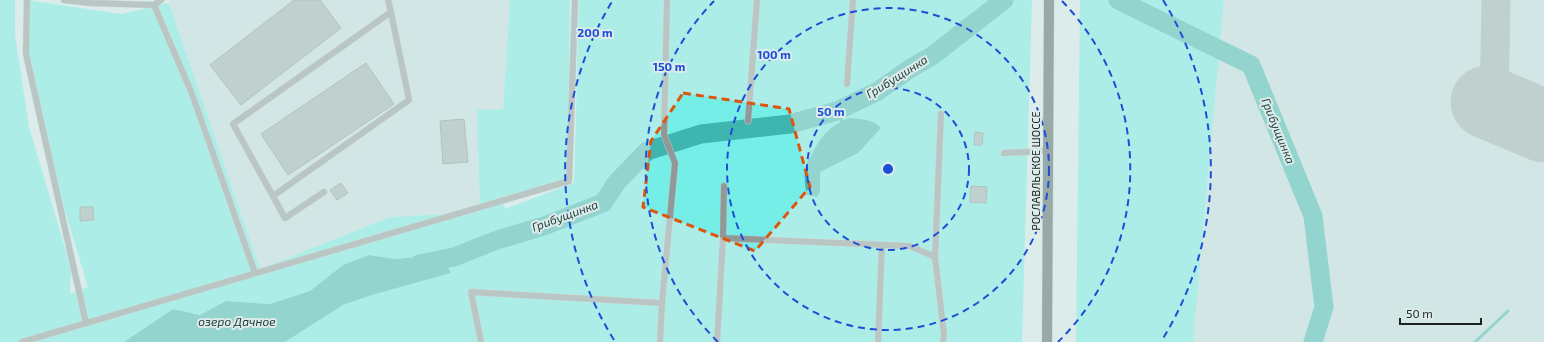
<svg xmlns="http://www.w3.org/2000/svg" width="1544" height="342" font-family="'Exo 2',sans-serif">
<rect width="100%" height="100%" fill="#dbecea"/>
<g fill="#c7e1df">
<polygon points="170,0 510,0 503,109 477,110 480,212 390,217 260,269 169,3"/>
<polygon points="1224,0 1544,0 1544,342 1193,342"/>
</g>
<g fill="#75eee7">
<polygon points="0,0 15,0 15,35 29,127 71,268 70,294 88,287 41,132 30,76 24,19 27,0 121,14 169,3 260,269 390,217 480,212 477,110 503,109 510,0 570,0 568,135 565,179 504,204 505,209 574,183 579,0 1032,0 1022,342 285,342 343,305 372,295 451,273 442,255 395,259 369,255 343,265 310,291 270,304 226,301 200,315 173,309 124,342 0,342"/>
<polygon points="1080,0 1224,0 1193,342 1076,342"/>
</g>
<g fill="#3fb5b0">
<path d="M849,118C860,119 873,119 881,128L858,153L820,172V192L817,197L807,195C805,187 804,176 805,167C806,163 810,158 812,154C822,135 830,126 849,118Z"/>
<polygon points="369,255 395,259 442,255 451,273 372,295 343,305 285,342 124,342 173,309 200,315 226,301 270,304 310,291 343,265"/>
</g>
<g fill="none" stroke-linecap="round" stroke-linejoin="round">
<g stroke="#3fb5b0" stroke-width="3">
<polyline points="837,111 843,124"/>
<polyline points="1475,342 1508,311"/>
</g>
<g stroke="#3fb5b0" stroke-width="19">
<polyline points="1118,0 1251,65 1313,216 1324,307 1313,342"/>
<polyline points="419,264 454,257 497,240 544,226 603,203 617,182 647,151 701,134 790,124 837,111 878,91 911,68 932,56 1004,0"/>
</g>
<polyline stroke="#a0aead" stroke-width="29" points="1494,105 1496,0"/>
<polyline stroke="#a0aead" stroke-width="73" points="1487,102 1544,126"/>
</g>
<g fill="#9eaead" stroke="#7e8e8c">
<polygon points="294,0 320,0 341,28 241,105 210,65"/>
<polygon points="366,63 394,104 288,175 261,134"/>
<polygon points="464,119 468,162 443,164 440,121"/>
<polygon points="975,132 983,133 982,145 974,145"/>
<polygon points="341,183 348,193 337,200 330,190"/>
<polygon points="971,186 987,187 986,203 970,202"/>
<polygon points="80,207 93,207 94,220 80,221"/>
</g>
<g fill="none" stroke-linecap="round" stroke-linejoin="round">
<g stroke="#b9c8c6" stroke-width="7">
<g id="service">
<polyline points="27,0 26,54 86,323"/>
<polyline points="64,0 90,3 154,5 161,0"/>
<polyline points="388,0 391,12"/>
<polyline points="154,5 192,94 255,273"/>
<polyline points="847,84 853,0"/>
<polyline points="748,121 757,0"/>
<polyline points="1004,153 1048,151"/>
<polyline points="273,196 409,100 391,12 233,124 285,218 324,192"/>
<polyline points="723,238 724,186"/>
<polyline points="935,257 941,114"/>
<polyline points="22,342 569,181 575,0"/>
<polyline points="481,342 471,292 662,303"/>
<polyline points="660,342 662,303 675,163 664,135 667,0"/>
<polyline points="717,342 723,238 910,246 935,257 944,335 943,342"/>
<polyline points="878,342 882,245"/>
</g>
</g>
<g stroke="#b9c8c6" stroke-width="11">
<polyline id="primary" points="1047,342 1049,0"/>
</g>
<use href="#service" stroke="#919898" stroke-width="6"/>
<use href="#primary" stroke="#4b5857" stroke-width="10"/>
</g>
<path d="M0 0H1544V342H0ZM683,93L789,109L810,187L755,251L643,207L651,141Z" fill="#dbecea" fill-opacity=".55" fill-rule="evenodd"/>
<path fill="none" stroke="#de560d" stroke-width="3" stroke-dasharray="8 5" stroke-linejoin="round" d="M683,93L789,109L810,187L755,251L643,207L651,141Z"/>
<g fill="none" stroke="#1d4ed8" stroke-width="2" stroke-dasharray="7 5">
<circle cx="888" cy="169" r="81"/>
<circle cx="888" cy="169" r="161"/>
<path d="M718 342A242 242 0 0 1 714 1M1062 1A242 242 0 0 1 1058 342"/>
<path d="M614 340A323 323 0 0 1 613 0M1163 0A323 323 0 0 1 1162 340"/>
</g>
<g text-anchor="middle" stroke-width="4" stroke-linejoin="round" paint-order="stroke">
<g font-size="11" fill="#1c2222" stroke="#dbecea">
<text transform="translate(1036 171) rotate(-90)" y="4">РОСЛАВЛЬСКОЕ ШОССЕ</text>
</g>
<g font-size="12" font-style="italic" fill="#26403e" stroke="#dbecea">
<text transform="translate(897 77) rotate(-32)" y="4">Грибущинка</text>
<text transform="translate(1278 131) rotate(68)" y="4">Грибущинка</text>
<text transform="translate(565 216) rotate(-20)" y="4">Грибущинка</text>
<text x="237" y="326">озеро Дачное</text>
</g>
</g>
<circle cx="888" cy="169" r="6" fill="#1d4ed8" stroke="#dbecea" stroke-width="2"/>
<g font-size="12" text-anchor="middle" font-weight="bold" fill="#1d4ed8" stroke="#dbecea" stroke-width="4" stroke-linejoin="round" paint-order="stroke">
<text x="595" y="37">200 m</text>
<text x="774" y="59">100 m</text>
<text x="669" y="71">150 m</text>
<text x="831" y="116">50 m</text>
</g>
<path d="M1400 318v6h81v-6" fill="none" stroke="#1c2222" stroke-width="2"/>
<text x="1406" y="318" font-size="12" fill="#1c2222" stroke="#dbecea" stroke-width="3" paint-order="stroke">50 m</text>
</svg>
